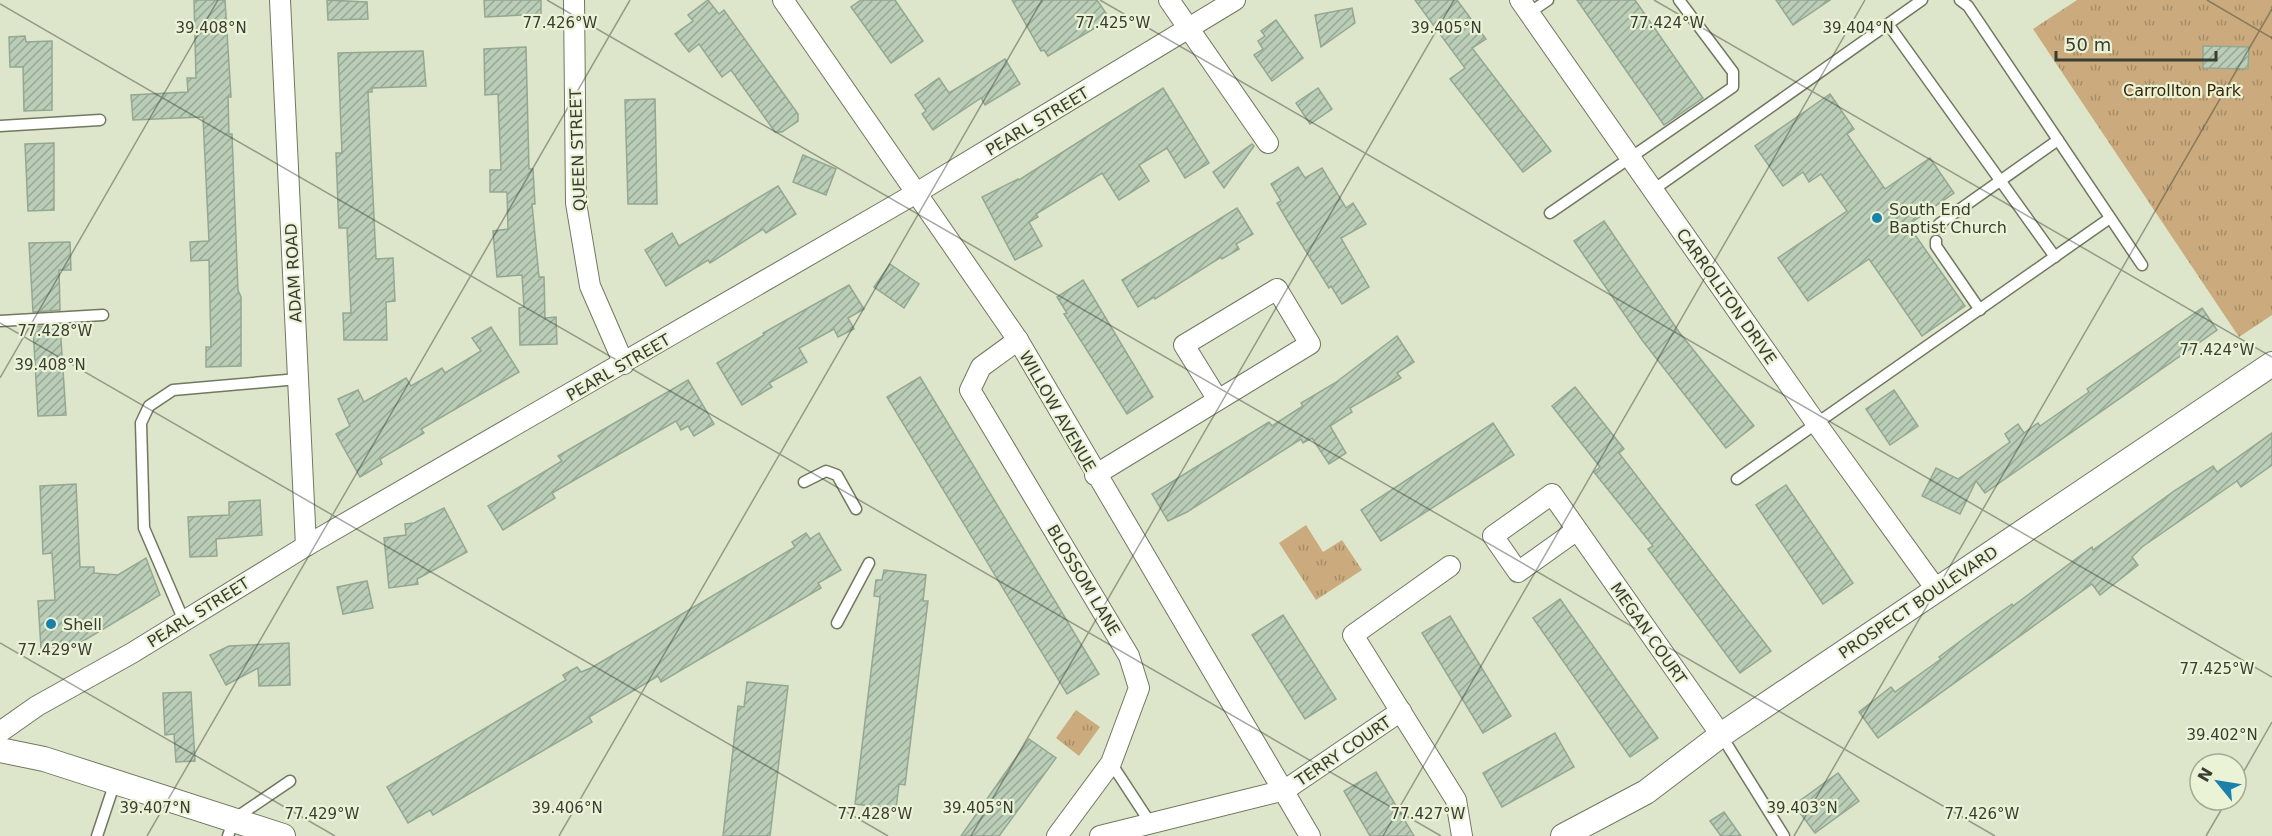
<svg xmlns="http://www.w3.org/2000/svg" width="2272" height="836" font-family="'DejaVu Sans',sans-serif">
<defs>
<pattern id="park-tufts" width="24" height="20" patternUnits="userSpaceOnUse" patternTransform="scale(1.5)"><rect width="24" height="20" fill="#cbab7d"/><path d="M3 7l-1-3M5 7V3M7 7l1-3M15 17l-1-3M17 17v-4M19 17l1-3" fill="none" stroke="#a68c67"/></pattern>
<pattern id="building-hatch" width="6" height="6" patternUnits="userSpaceOnUse" patternTransform="scale(1.5)"><rect width="6" height="6" fill="#b9cdb7"/><path d="M-1 1l2-2M0 6l6-6M5 7l2-2" fill="none" stroke="#97a895"/></pattern>
</defs>
<rect width="100%" height="100%" fill="#dde6ca"/>
<g fill="url(#park-tufts)">
<polygon points="2077,0 2272,0 2272,315 2239,337 2033,29"/>
<polygon points="1306,525 1323,552 1342,540 1362,570 1316,600 1279,543"/>
<polygon points="1076,710 1100,727 1079,756 1056,738"/>
</g>
<g fill="url(#building-hatch)" stroke="#94a792" stroke-width="1.5">
<polygon points="194,0 225,0 231,97 228,97 229,134 232,134 238,290 241,297 241,366 206,367 206,347 211,347 209,260 191,261 190,242 209,241 203,117 133,120 131,95 188,92 187,78 196,78"/>
<polygon points="327,0 367,2 368,19 328,20"/>
<polygon points="484,0 541,0 541,14 485,17"/>
<polygon points="708,0 719,14 724,10 798,114 798,121 782,132 775,132 731,70 722,77 699,44 689,52 675,34 693,21 688,15"/>
<polygon points="861,0 895,0 923,41 891,63 851,7"/>
<polygon points="1012,0 1097,0 1110,19 1048,56 1044,50 1041,51"/>
<polygon points="1415,0 1457,0 1486,39 1472,48 1551,151 1523,172 1450,79 1465,68"/>
<polygon points="1577,0 1635,0 1703,98 1664,125"/>
<polygon points="1776,0 1830,0 1793,25"/>
<polygon points="1352,8 1355,23 1321,47 1315,15"/>
<polygon points="1276,20 1303,58 1272,81 1254,55 1263,49 1258,41 1265,36 1261,31"/>
<polygon points="25,36 26,42 52,41 52,110 24,111 23,67 10,67 9,37"/>
<polygon points="2203,46 2249,47 2248,69 2203,68"/>
<polygon points="526,47 529,169 533,169 535,204 532,204 539,277 544,277 545,318 556,317 557,344 520,345 519,308 524,307 522,275 497,277 493,231 508,229 507,192 490,192 490,170 501,170 498,94 485,95 484,49"/>
<polygon points="423,51 426,86 372,88 372,92 368,92 376,259 393,258 395,301 386,302 387,340 344,340 343,313 351,313 347,228 339,228 338,205 336,153 342,153 338,53"/>
<polygon points="1005,59 1020,84 985,105 981,98 933,130 922,114 926,111 915,95 939,78 949,93"/>
<polygon points="1163,88 1209,163 1185,178 1167,148 1139,165 1149,181 1119,200 1102,173 1036,214 1038,217 1029,222 1042,246 1015,260 982,197 1018,179 1019,180"/>
<polygon points="1318,88 1332,109 1310,124 1296,103"/>
<polygon points="1830,94 1854,129 1847,134 1885,189 1930,158 1954,193 1908,225 1965,306 1922,336 1869,259 1808,301 1778,258 1847,211 1821,174 1809,182 1803,172 1783,186 1755,146"/>
<polygon points="655,99 657,204 628,204 625,100"/>
<polygon points="54,143 54,210 28,211 25,144"/>
<polygon points="1252,144 1254,146 1224,188 1213,172"/>
<polygon points="803,155 836,169 826,195 793,182"/>
<polygon points="1298,167 1305,178 1322,168 1346,208 1353,203 1366,224 1341,238 1369,287 1342,304 1331,286 1329,288 1297,237 1277,203 1281,201 1271,184"/>
<polygon points="778,186 796,214 766,233 763,229 710,263 708,260 666,286 645,250 672,233 679,246"/>
<polygon points="1237,208 1253,234 1236,244 1239,249 1222,259 1221,257 1155,299 1154,297 1138,307 1122,280"/>
<polygon points="1604,221 1679,332 1754,426 1726,448 1642,340 1574,241"/>
<polygon points="70,242 71,270 59,270 60,310 33,312 29,243"/>
<polygon points="890,264 919,284 904,308 874,287"/>
<polygon points="1083,280 1153,397 1127,414 1064,314 1067,313 1057,297"/>
<polygon points="849,285 864,309 848,318 854,329 838,337 834,329 799,348 807,362 769,383 772,387 742,405 717,363 764,335 763,333"/>
<polygon points="2202,308 2217,330 1985,493 1976,481 1960,514 1922,496 1936,468 1958,479 2010,442 2005,434 2018,424 2024,433 2038,423 2040,426 2089,392 2087,389"/>
<polygon points="60,325 66,415 38,416 33,327"/>
<polygon points="491,327 519,372 421,429 424,433 380,459 382,464 360,477 336,434 350,426 338,399 358,390 364,402 406,378 411,386 442,368 445,373 481,351 472,338"/>
<polygon points="1397,336 1414,362 1397,373 1401,378 1350,408 1352,412 1330,426 1346,453 1329,464 1312,438 1303,443 1301,439 1187,512 1168,521 1152,494 1269,422 1272,426 1303,406 1301,403 1335,383"/>
<polygon points="920,377 1099,674 1067,694 887,397"/>
<polygon points="688,380 714,424 694,436 688,426 681,430 676,421 552,493 555,498 503,530 488,506 562,461 558,456"/>
<polygon points="1575,387 1624,449 1619,453 1771,651 1740,673 1648,549 1653,546 1594,472 1600,467 1552,406"/>
<polygon points="1894,390 1918,426 1890,445 1866,409"/>
<polygon points="1493,423 1514,455 1381,541 1361,510"/>
<polygon points="2272,433 2272,465 2241,487 2237,481 2142,547 2132,557 2138,565 2100,595 2092,584 1878,738 1859,712 1891,687 1895,692 1941,659 1939,657 1979,627 2012,604 2013,606 2092,547 2093,550 2174,491 2213,466 2217,472"/>
<polygon points="76,484 80,567 94,567 94,573 118,575 146,558 160,595 75,646 41,648 38,601 55,600 52,553 43,554 40,486"/>
<polygon points="1786,485 1853,583 1823,604 1756,505"/>
<polygon points="260,500 262,535 216,539 217,556 190,557 188,517 229,515 229,502"/>
<polygon points="444,508 467,552 417,579 418,584 389,588 384,538 406,535 405,524 414,523"/>
<polygon points="806,533 810,539 819,533 841,570 818,583 821,588 661,682 658,676 589,717 592,722 433,815 430,810 408,823 387,787 566,680 563,675 577,667 581,672 591,668 795,547 792,542"/>
<polygon points="884,570 926,575 923,601 928,601 905,785 899,784 896,809 855,804 880,597 874,596 876,580 882,580"/>
<polygon points="367,581 373,608 343,614 337,587"/>
<polygon points="1560,599 1658,738 1630,757 1533,618"/>
<polygon points="1283,615 1336,699 1305,719 1252,635"/>
<polygon points="1450,616 1511,716 1483,733 1422,633"/>
<polygon points="289,643 290,685 259,686 258,668 226,685 210,655 229,646"/>
<polygon points="747,682 788,686 770,836 723,836 738,706 744,707"/>
<polygon points="191,692 195,761 176,762 174,734 165,735 163,693"/>
<polygon points="1555,733 1574,767 1502,807 1483,773"/>
<polygon points="1029,739 1056,758 999,836 961,836"/>
<polygon points="1376,772 1414,836 1370,836 1344,791"/>
<polygon points="1838,773 1859,801 1815,833 1794,805"/>
<polygon points="1724,812 1741,836 1721,836 1710,821"/>
</g>
<g fill="none" stroke-linecap="round" stroke-linejoin="round">
<g stroke="#71785f" stroke-width="13">
<g id="service">
<polyline points="1960,0 1968,6 2142,265"/>
<polyline points="1529,13 1548,0"/>
<polyline points="1888,24 2055,257"/>
<polyline points="0,126 100,120"/>
<polyline points="1653,190 1922,0"/>
<polyline points="1550,213 1733,87 1733,72 1679,0"/>
<polyline points="1939,228 1939,224 2058,140"/>
<polyline points="1936,241 1936,246 1980,310"/>
<polyline points="0,321 103,315"/>
<polyline points="1737,479 2110,218"/>
<polyline points="804,482 826,471 837,475 856,509"/>
<polyline points="184,621 144,528 141,423 149,406 173,390 298,379"/>
<polyline points="837,623 869,563"/>
<polyline points="1721,735 1784,836"/>
<polyline points="1111,763 1151,824"/>
<polyline points="97,836 115,782"/>
<polyline points="228,836 234,819 290,781"/>
</g>
</g>
<g stroke="#71785f" stroke-width="22">
<g id="minor">
<polyline points="280,0 306,546"/>
<polyline points="574,0 576,203 590,286 624,364"/>
<polyline points="783,0 1018,340 1310,836"/>
<polyline points="1169,0 1268,143"/>
<polyline points="1520,0 1816,423 1936,589"/>
<polyline points="1018,340 981,367 970,390 1129,656 1139,688 1111,763 1057,836"/>
<polyline points="1095,475 1310,344 1277,289 1184,345 1218,400"/>
<polyline points="1577,530 1518,572 1493,536 1552,494 1721,735"/>
<polyline points="1450,566 1353,635 1456,800 1462,836"/>
<polyline points="0,732 37,706 132,653 306,546 918,192 1235,0"/>
<polyline points="1100,836 1285,790 1401,711"/>
</g>
</g>
<g stroke="#71785f" stroke-width="26">
<g id="tertiary">
<polyline points="0,750 44,759 283,836"/>
<polyline points="1563,836 1646,792 1721,735 2272,364"/>
</g>
</g>
<use href="#service" stroke="#fff" stroke-width="10"/>
<use href="#minor" stroke="#fff" stroke-width="20"/>
<use href="#tertiary" stroke="#fff" stroke-width="24"/>
</g>
<path fill="none" stroke="#393d32" stroke-width="1.5" stroke-opacity="0.45" d="M547,0L1995,836M1100,0L2272,677M1654,0L2272,357M2207,0L2272,38M0,4L1441,836M0,323L888,836M0,378L218,0M0,643L335,836M2236,785L2272,722M147,836L630,0M559,836L1042,0M971,836L1454,0M1383,836L1865,0M1794,836L2272,9M2206,836L2227,800"/>
<g fill="#1a81ab" stroke="#ebf3d7" stroke-width="2">
<circle cx="1877" cy="218" r="6"/>
<circle cx="51" cy="624" r="6"/>
</g>
<g text-anchor="middle" stroke-width="4.5" stroke-linejoin="round" paint-order="stroke">
<g font-size="16" fill="#392707" stroke="#ebf3d7">
<text x="2182" y="96">Carrollton Park</text>
</g>
<g font-size="16" fill="#393d32" stroke="#ebf3d7">
<text transform="translate(1037 121) rotate(-31)" y="6">PEARL STREET</text>
<text transform="translate(577 150) rotate(-92)" y="6">QUEEN STREET</text>
<text transform="translate(293 273) rotate(-93)" y="6">ADAM ROAD</text>
<text transform="translate(1727 296) rotate(55)" y="6">CARROLLTON DRIVE</text>
<text transform="translate(618 367) rotate(-30)" y="6">PEARL STREET</text>
<text transform="translate(1058 411) rotate(60)" y="6">WILLOW AVENUE</text>
<text transform="translate(1084 580) rotate(59)" y="6">BLOSSOM LANE</text>
<text transform="translate(1918 602) rotate(-34)" y="6">PROSPECT BOULEVARD</text>
<text transform="translate(198 612) rotate(-32)" y="6">PEARL STREET</text>
<text transform="translate(1649 633) rotate(55)" y="6">MEGAN COURT</text>
<text transform="translate(1343 751) rotate(-34)" y="6">TERRY COURT</text>
</g>
<g font-size="16" fill="#393d32" stroke="#ebf3d7" text-anchor="start">
<text x="1889" y="215">South End<tspan x="1889" dy="18">Baptist Church</tspan></text>
<text x="63" y="630">Shell</text>
</g>
</g>
<g font-size="15" text-anchor="middle" fill="#393d32" stroke="#ebf3d7" stroke-width="4.5" stroke-linejoin="round" paint-order="stroke">
<text x="560" y="28">77.426°W</text>
<text x="1113" y="28">77.425°W</text>
<text x="1667" y="28">77.424°W</text>
<text x="1446" y="33">39.405°N</text>
<text x="1858" y="33">39.404°N</text>
<text x="211" y="33">39.408°N</text>
<text x="55" y="336">77.428°W</text>
<text x="2217" y="355">77.424°W</text>
<text x="50" y="370">39.408°N</text>
<text x="55" y="655">77.429°W</text>
<text x="2217" y="674">77.425°W</text>
<text x="2222" y="740">39.402°N</text>
<text x="155" y="813">39.407°N</text>
<text x="567" y="813">39.406°N</text>
<text x="978" y="813">39.405°N</text>
<text x="1802" y="813">39.403°N</text>
<text x="322" y="819">77.429°W</text>
<text x="875" y="819">77.428°W</text>
<text x="1428" y="819">77.427°W</text>
<text x="1982" y="819">77.426°W</text>
</g>
<g transform="translate(2218 782) rotate(300)"><circle r="28" fill="#ebf3d7" stroke="#a4aa95" stroke-width="1.5"/>
<path d="M0-4.5L10 22L0 15L-10 22Z" fill="#1a81ab"/>
<text y="-9" font-size="16" font-weight="bold" text-anchor="middle" fill="#393d32">N</text>
</g>
<path d="M2056 51v9h160v-9" fill="none" stroke="#393d32" stroke-width="3"/>
<text x="2065" y="51" font-size="18" fill="#393d32" stroke="#ebf3d7" stroke-width="4.5" paint-order="stroke">50 m</text>
</svg>
